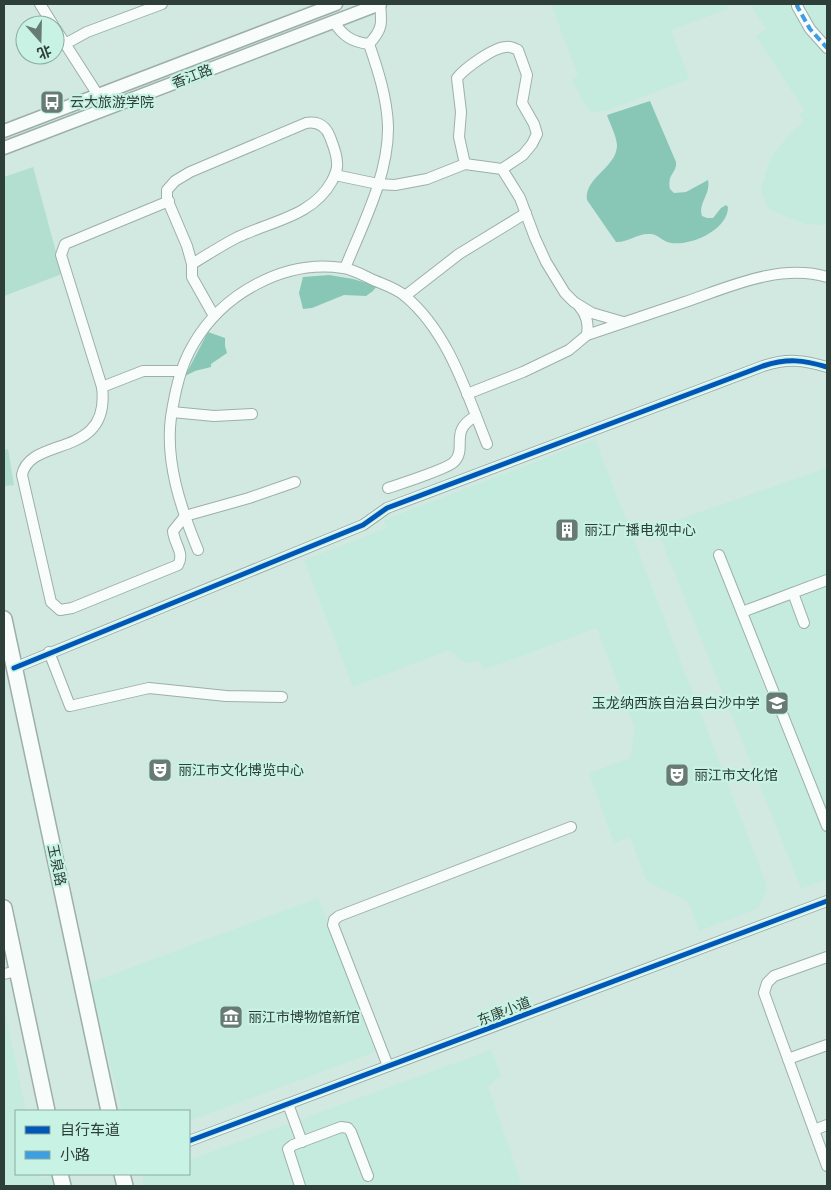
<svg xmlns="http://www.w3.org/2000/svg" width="831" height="1190" font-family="'Archivo Narrow','Noto Sans SC',sans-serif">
<rect width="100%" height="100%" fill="#d2e9e1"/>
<g fill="#c4ebde">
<polygon points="551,4 726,4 728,9 671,30 689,79 606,111 590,112 572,80 578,75"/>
<polygon points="743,4 827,4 827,225 806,224 784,216 768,208 761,190 768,166 775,152 794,129 804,122 799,114 804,110 756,36 766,29 751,6"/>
<polygon points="595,439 767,886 759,908 699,931 688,901 647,882 630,837 614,843 589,773 630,758 635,729 597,628 483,670 479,660 466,664 449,650 353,687 304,560 387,528 384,520"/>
<polygon points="827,468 827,879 801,889 656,527"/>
<polygon points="318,898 375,1052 189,1121 189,1111 122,1111 90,983"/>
<polygon points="4,1007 26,1111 16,1111 16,1174 40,1174 41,1178 54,1176 56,1186 4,1186"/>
<polygon points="491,1050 501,1076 488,1086 522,1186 144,1186 142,1177 151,1174 189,1174 189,1160"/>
</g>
<g fill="#b2dfd0">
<polygon points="33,167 62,274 4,296 4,177"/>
<polygon points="8,449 14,485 4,486 4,450"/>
</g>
<g fill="#88c7b5">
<path d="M650,101L676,162C677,174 667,173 670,189L674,193L686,192L708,180C711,194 698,203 702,216L707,218H713L721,208L726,205L728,207C728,230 691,246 671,243C663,242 658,234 650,234C638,233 627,243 616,242L587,200C584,177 617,168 617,145C616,135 610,124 607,115Z"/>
<polygon points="329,275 353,279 377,286 373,291 366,296 344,295 312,308 303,309 299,293 303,277"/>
<polygon points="208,332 225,338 225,346 227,353 211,364 211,367 195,371 185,376"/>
</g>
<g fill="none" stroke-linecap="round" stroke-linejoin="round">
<g stroke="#9dafa8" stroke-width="12">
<g id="minor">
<polyline points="40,4 53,25"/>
<polyline points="798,4 797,6 810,29 827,48"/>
<path d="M334,22C343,36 352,42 369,44"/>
<polyline points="55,28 98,95"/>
<polyline points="65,44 87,32 162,4"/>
<path d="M369,44C383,29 382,23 380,4"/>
<polyline points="502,169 520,198 535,238 546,262 565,293 574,302 592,313 623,322"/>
<path d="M335,175L378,184L395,185L427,179L465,164L502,169L523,155L532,144L537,134L534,124L522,103L527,75L518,50C514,48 510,46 506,47C494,47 465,68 457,78L461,112L459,137L465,164"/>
<path d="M169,201L65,244L61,255L102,387C111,460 30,435 22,475L51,602L60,610L72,608L178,565C185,553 174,544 173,531L185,516L249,498L295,482"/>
<path d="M192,264C207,255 222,245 238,237C272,221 313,216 332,181C335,175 338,169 337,163C337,154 333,145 330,137C326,126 318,121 306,123L190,172L175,181L167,190V199L187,246L192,264V277L214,316"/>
<path d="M345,268C363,224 389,174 388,126C387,98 378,70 369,44"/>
<polyline points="405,296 459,254 526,213"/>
<path d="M579,306C587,315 589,324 587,335"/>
<polyline points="102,387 143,371 181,371"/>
<path d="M467,394L523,372L569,350L587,335C619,324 652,313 685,302C729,287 780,263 827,277"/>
<polyline points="172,412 214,416 252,414"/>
<path d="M388,488C400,484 447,469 454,462C468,448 448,431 476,416"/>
<path d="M198,550C181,509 165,462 171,417C175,392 180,367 193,345C222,294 284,259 343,268C352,269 363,275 371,279C382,284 396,288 405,296C449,333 466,392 487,444"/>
<polyline points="719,555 827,826"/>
<polyline points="793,593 804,623"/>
<polyline points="742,612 827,580"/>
<polyline points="49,652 70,706 149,688 226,696 282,697"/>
<path d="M14,668L363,525L387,508L763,366C788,358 803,360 827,367"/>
<polyline points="827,957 774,976 767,983 764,993 827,1166"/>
<polyline points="4,974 17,971"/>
<polyline points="788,1059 827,1045"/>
<polyline points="388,1066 333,925 334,920 339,916 571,827"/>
<polyline points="288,1104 302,1142"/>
<polyline points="814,1130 827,1125"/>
<polyline points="189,1141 827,901"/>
<polyline points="300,1186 288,1149 293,1145 341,1127 348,1128 351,1132 368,1176"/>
</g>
</g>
<g stroke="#9dafa8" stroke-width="15">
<g id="major">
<polyline points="4,131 336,4"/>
<polyline points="4,148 380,4"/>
</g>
</g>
<g stroke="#9dafa8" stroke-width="18">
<g id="highway">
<polyline points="4,619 109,1111"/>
<polyline points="4,908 47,1111"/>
<polyline points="60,1174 63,1186"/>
<polyline points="122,1174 125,1186"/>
</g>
</g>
<use href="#minor" stroke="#f8fcfa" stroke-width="10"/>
<use href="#major" stroke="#f8fcfa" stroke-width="12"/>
<use href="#highway" stroke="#f8fcfa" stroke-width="15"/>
<polyline stroke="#3d9ee2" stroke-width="4" stroke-dasharray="8 4" stroke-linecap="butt" points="798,4 797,6 810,29 827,48"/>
<g stroke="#c8f3e4" stroke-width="8">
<g id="cycleway">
<path d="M14,668L363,525L387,508L763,366C788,358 803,360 827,367"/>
<polyline points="189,1141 827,901"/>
</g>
</g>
<use href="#cycleway" stroke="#0057b8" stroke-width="5"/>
</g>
<defs>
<g id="bus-square" transform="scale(1.25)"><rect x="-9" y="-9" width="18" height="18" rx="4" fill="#677a74" stroke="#c8f3e4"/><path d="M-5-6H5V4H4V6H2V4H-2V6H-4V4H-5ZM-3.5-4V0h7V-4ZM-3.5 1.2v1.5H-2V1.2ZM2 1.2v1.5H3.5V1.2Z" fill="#fff"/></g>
<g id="building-square" transform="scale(1.25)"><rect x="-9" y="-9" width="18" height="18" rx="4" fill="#677a74" stroke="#c8f3e4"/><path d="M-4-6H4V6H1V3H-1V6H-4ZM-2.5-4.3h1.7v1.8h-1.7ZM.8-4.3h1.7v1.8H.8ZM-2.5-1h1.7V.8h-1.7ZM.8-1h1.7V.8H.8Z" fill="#fff"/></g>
<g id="school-square" transform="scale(1.25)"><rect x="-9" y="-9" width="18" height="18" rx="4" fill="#677a74" stroke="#c8f3e4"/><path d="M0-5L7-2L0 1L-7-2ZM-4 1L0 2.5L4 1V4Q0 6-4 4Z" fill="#fff"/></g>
<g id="theatre-square" transform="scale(1.25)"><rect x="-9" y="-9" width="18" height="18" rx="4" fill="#677a74" stroke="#c8f3e4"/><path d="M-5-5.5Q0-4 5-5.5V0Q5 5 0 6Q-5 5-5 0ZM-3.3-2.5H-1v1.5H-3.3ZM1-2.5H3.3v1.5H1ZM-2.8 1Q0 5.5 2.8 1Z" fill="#fff"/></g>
<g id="museum-square" transform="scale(1.25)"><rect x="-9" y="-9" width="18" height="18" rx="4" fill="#677a74" stroke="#c8f3e4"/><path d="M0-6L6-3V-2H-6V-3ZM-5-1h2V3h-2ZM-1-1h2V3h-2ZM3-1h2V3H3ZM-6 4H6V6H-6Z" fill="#fff"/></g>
</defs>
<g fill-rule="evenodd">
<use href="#bus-square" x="52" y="102"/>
<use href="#building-square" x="567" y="530"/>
<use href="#school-square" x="777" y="703"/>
<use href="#theatre-square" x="160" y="770"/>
<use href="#theatre-square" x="677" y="775"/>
<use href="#museum-square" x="231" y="1017"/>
</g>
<g text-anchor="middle" stroke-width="4.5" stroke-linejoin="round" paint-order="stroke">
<g font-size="14" fill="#2e3f39" stroke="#c8f3e4">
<text transform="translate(192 76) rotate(-21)" y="5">香江路</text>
<text transform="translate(57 865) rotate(78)" y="5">玉泉路</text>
<text transform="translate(504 1011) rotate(-21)" y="5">东康小道</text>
</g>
<g font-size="14" fill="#2e3f39" stroke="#c8f3e4" text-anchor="start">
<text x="70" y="107">云大旅游学院</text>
<text x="584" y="535">丽江广播电视中心</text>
<text x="760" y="708" text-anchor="end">玉龙纳西族自治县白沙中学</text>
<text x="178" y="775">丽江市文化博览中心</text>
<text x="694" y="780">丽江市文化馆</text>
<text x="248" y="1022">丽江市博物馆新馆</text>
</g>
</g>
<rect width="831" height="1190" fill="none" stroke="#2e3f39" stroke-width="10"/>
<rect x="15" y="1110" width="175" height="65" fill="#c8f3e4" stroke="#8aaba0"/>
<rect x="25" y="1126" width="25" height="8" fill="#0057b8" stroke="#8aaba0"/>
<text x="60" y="1135" font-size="15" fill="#2e3f39">自行车道</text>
<rect x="25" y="1151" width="25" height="8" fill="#3d9ee2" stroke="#8aaba0"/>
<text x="60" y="1160" font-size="15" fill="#2e3f39">小路</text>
<g transform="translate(40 40) rotate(160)"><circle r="24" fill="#c8f3e4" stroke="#8aaba0"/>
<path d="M0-4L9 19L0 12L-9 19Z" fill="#677a74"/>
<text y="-8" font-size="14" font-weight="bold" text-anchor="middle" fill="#2e3f39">北</text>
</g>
</svg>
